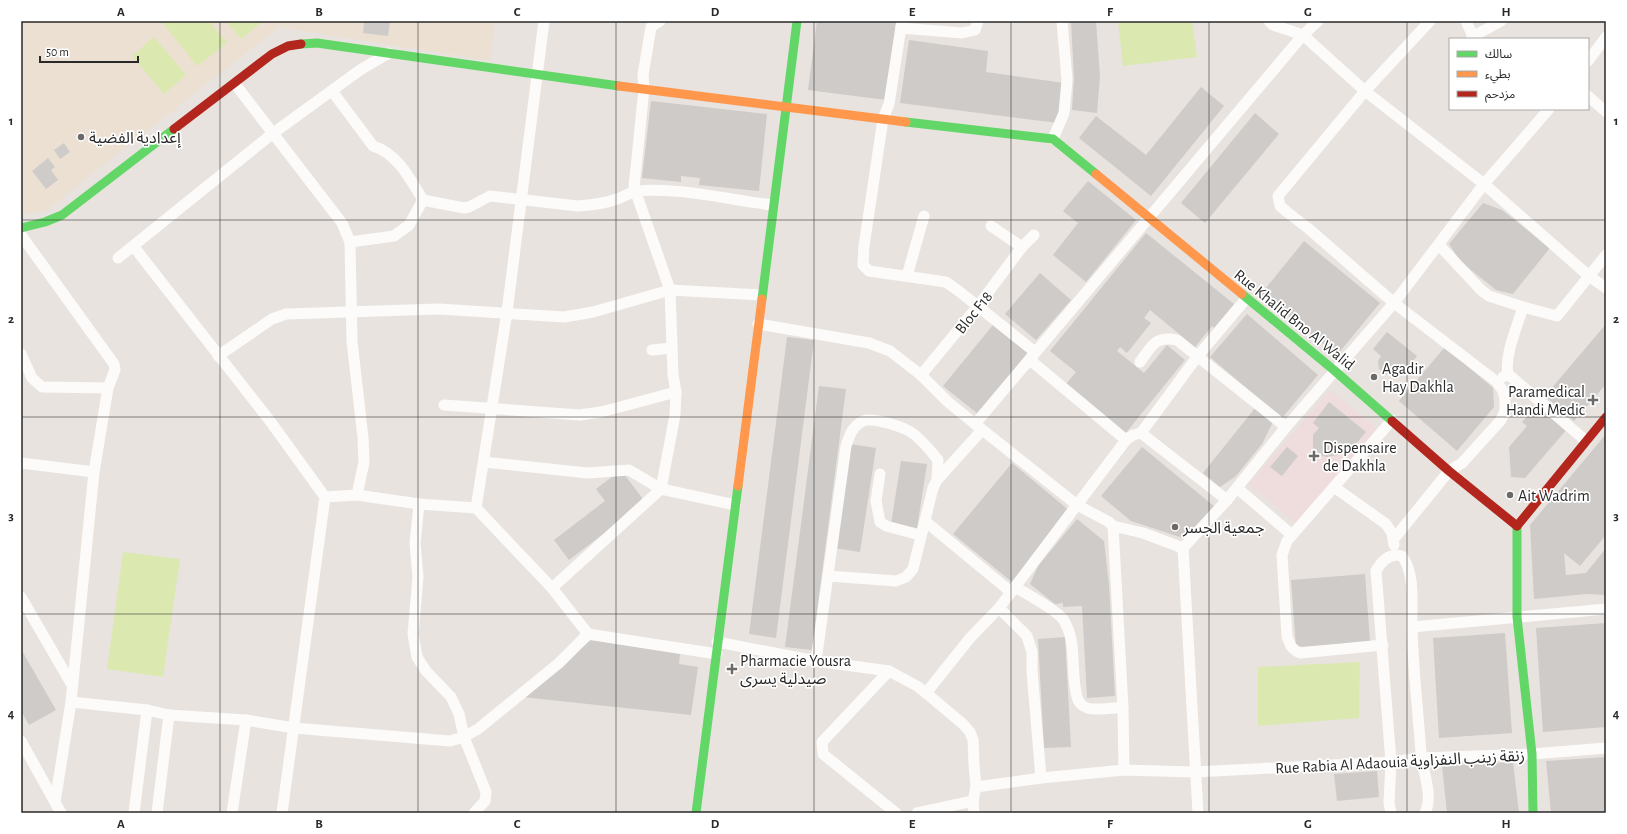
<svg xmlns="http://www.w3.org/2000/svg" width="1627" height="834" font-family="'Alegreya Sans','Noto Sans Arabic',sans-serif">
<rect width="100%" height="100%" fill="#e8e3de"/>
<polygon fill="#ece0d2" points="21,21 495,21 490,61 279,27 44,212 21,214"/>
<polygon fill="#efdcdc" points="1330,390 1378,429 1297,524 1249,484"/>
<g fill="#dbe9b1">
<polygon points="161,21 209,21 227,43 197,66"/>
<polygon points="226,21 263,21 241,39"/>
<polygon points="1118,21 1192,21 1197,57 1123,66"/>
<polygon points="154,37 186,75 164,94 132,56"/>
<polygon points="123,552 180,559 163,677 107,669"/>
<polygon points="1360,662 1359,718 1258,726 1258,667"/>
</g>
<g fill="#cecbc8">
<polygon points="364,21 390,21 388,36 363,33"/>
<polygon points="817,21 896,21 886,100 808,90"/>
<polygon points="1071,21 1096,21 1100,76 1097,113 1072,110 1074,78"/>
<polygon points="909,40 988,51 986,72 1064,83 1058,123 900,103"/>
<polygon points="1201,87 1224,106 1151,196 1079,138 1096,116 1146,155"/>
<polygon points="651,101 767,114 759,191 699,185 700,178 681,176 681,182 642,178"/>
<polygon points="1255,113 1279,134 1205,223 1181,203"/>
<polygon points="64,143 70,152 60,159 54,150"/>
<polygon points="48,158 55,167 51,170 58,180 46,189 32,171"/>
<polygon points="1088,181 1136,220 1086,282 1053,255 1078,223 1063,211"/>
<polygon points="1483,203 1502,210 1550,248 1513,294 1496,290 1461,262 1449,244"/>
<polygon points="1146,233 1234,304 1214,328 1212,326 1195,347 1150,310 1144,318 1151,323 1127,353 1120,347 1117,351 1144,373 1167,345 1185,360 1125,434 1065,385 1076,372 1050,351"/>
<polygon points="1304,241 1380,303 1337,355 1261,294"/>
<polygon points="1040,273 1071,300 1036,340 1005,314"/>
<polygon points="1247,314 1318,375 1282,418 1210,357"/>
<polygon points="1606,324 1606,384 1574,421 1545,396"/>
<polygon points="993,325 1028,353 978,414 943,386"/>
<polygon points="1387,332 1417,356 1404,373 1398,369 1394,373 1386,374 1379,369 1378,361 1381,356 1373,349"/>
<polygon points="787,337 814,340 776,638 749,634"/>
<polygon points="1445,347 1493,388 1494,407 1457,451 1399,401"/>
<polygon points="819,386 846,389 812,650 785,647"/>
<polygon points="1329,402 1366,432 1349,452 1344,448 1338,455 1326,457 1321,455 1313,447 1313,435 1319,428 1313,423"/>
<polygon points="1539,403 1568,428 1525,478 1511,477 1509,447 1527,426 1522,422"/>
<polygon points="1255,408 1273,422 1262,444 1236,476 1220,487 1203,473"/>
<polygon points="1606,434 1606,535 1580,566 1564,553 1566,575 1586,573 1606,548 1606,586 1604,588 1606,595 1587,594 1534,599 1530,525"/>
<polygon points="850,444 876,448 860,552 834,548"/>
<polygon points="1142,447 1215,507 1189,540 1131,521 1101,496"/>
<polygon points="1287,447 1298,456 1282,476 1270,467"/>
<polygon points="901,461 927,464 917,528 891,524"/>
<polygon points="1012,463 1071,512 1012,582 953,534"/>
<polygon points="621,470 645,502 569,560 554,540 605,501 596,489"/>
<polygon points="1077,519 1104,541 1109,585 1115,696 1087,698 1082,606 1063,607 1063,603 1055,604 1030,584 1038,566"/>
<polygon points="1365,574 1370,642 1296,647 1291,580"/>
<polygon points="1606,623 1606,727 1543,732 1536,628"/>
<polygon points="1505,633 1512,733 1439,738 1433,638"/>
<polygon points="1065,637 1071,747 1044,748 1038,639"/>
<polygon points="591,640 680,654 679,664 698,667 691,715 522,697"/>
<polygon points="21,649 56,710 29,725 21,711"/>
<polygon points="1606,757 1606,813 1551,813 1546,761"/>
<polygon points="1513,762 1519,813 1447,813 1442,766"/>
<polygon points="1377,771 1379,797 1337,801 1334,774"/>
</g>
<g fill="none" stroke-linecap="round" stroke-linejoin="round">
<g stroke="#fcfbfa" stroke-width="11">
<polyline points="902,21 889,104 883,119 864,246 863,265 869,271 946,282 960,292 1035,352"/>
<polyline points="1269,21 1273,25 1303,35 1365,91 1484,184 1589,276 1606,288"/>
<polyline points="1466,21 1474,39"/>
<polyline points="901,28 962,33 975,30 978,21"/>
<polyline points="1472,37 1501,21"/>
<polyline points="1588,61 1606,37"/>
<polyline points="235,84 342,223 350,242 352,341 363,438 364,462 357,495"/>
<path d="M332,91L373,146C398,154 410,179 423,200L464,208L469,207L490,196L578,206C592,205 604,204 617,199C624,197 630,192 637,191C682,187 728,200 773,205"/>
<polyline points="1588,96 1606,112"/>
<polyline points="1053,139 1064,113 1067,80 1062,21"/>
<polyline points="991,226 1022,247"/>
<polyline points="21,235 114,364 115,370 108,388 94,472 71,702 55,802"/>
<polyline points="350,242 394,236 409,225 423,200"/>
<path d="M1439,245L1481,290L1489,296L1523,307C1518,325 1504,355 1508,374"/>
<polyline points="134,247 270,421 325,497 282,813"/>
<polyline points="118,258 272,134 360,70 389,53"/>
<polyline points="907,276 924,216"/>
<polyline points="1523,307 1557,316 1606,255"/>
<polyline points="758,324 869,343 890,351 921,375 948,402 975,424 1077,505 1109,522 1113,526 1143,533 1183,548"/>
<polyline points="652,350 672,348"/>
<polyline points="21,354 32,378 42,387 108,388"/>
<polyline points="218,356 272,319 286,314 439,309 564,317 593,312 670,290 761,295"/>
<polyline points="1030,360 1126,440"/>
<path d="M1140,362C1151,347 1155,335 1177,340L1286,427"/>
<polyline points="921,375 978,306 1022,247 1034,235"/>
<polyline points="1503,377 1508,374 1586,441"/>
<polyline points="444,405 580,415 601,412 676,392"/>
<polyline points="975,424 1303,35 1318,21"/>
<polyline points="1141,433 1197,357 1246,299"/>
<polyline points="484,462 587,473 629,470 661,489 675,415 676,392 673,375 670,290 634,187 644,89 643,75 651,27 660,21"/>
<polyline points="21,463 94,472"/>
<polyline points="880,474 876,501 880,522 886,526 920,535"/>
<polyline points="1334,487 1386,524 1392,533 1394,545"/>
<polyline points="1237,488 1292,535"/>
<polyline points="325,497 357,495 419,504 476,508 552,588 588,634 717,654"/>
<polyline points="419,504 415,543 418,577 413,634 417,657 426,671 451,697 459,714 464,737 486,792 485,801 474,813"/>
<polyline points="476,508 507,312 544,21"/>
<polyline points="925,521 1011,592"/>
<polyline points="1113,526 1123,708"/>
<polyline points="1393,540 1449,471 1462,463 1501,420 1505,411 1505,399 1503,391 1497,382 1394,303 1309,229 1287,212 1280,206 1278,196 1365,91 1430,21"/>
<polyline points="828,576 896,581 906,577 913,569 933,488 937,480 982,430"/>
<path d="M1015,587C1025,593 1056,610 1063,619C1078,642 1070,672 1077,697C1078,702 1082,706 1087,708C1098,711 1112,707 1123,708L1124,770"/>
<polyline points="552,588 661,489 735,505"/>
<polyline points="21,597 72,685"/>
<polyline points="999,608 1027,636 1032,652 1032,671 1041,778"/>
<polyline points="1412,627 1606,609"/>
<polyline points="717,642 816,661 889,671 917,686 926,693 970,638 999,608 1126,440 1133,435 1141,433 1227,500"/>
<path d="M1383,645L1300,653C1291,649 1290,645 1287,636L1282,555L1287,541L1392,420"/>
<path d="M816,661L846,446C849,437 852,426 863,421C873,417 906,427 915,435C923,442 931,451 938,460L937,480"/>
<polyline points="889,671 822,742 823,754 896,813"/>
<polyline points="926,693 963,724 970,732 973,740 974,764 976,787 973,801 974,813"/>
<polyline points="71,702 147,710 169,715 246,720 294,728 450,741 464,737 478,729 559,663 588,634"/>
<polyline points="21,741 61,813"/>
<polyline points="976,787 1041,778 1124,770 1194,772 1391,762 1421,758 1532,754 1606,748"/>
<polyline points="134,813 147,710"/>
<polyline points="157,813 169,715"/>
<polyline points="232,813 246,720"/>
<polyline points="917,813 973,801"/>
<polyline points="1198,813 1183,548 1227,500 1286,427 1394,303 1484,184 1549,109"/>
<path d="M1391,813L1389,803L1391,762L1376,571C1382,560 1390,553 1402,556C1416,575 1411,605 1412,627C1413,669 1418,711 1421,753C1422,771 1434,795 1425,813"/>
</g>
<g stroke="#63d668" stroke-width="9">
<polyline points="301,44 317,43 619,86"/>
<polyline points="906,122 1053,139 1096,174"/>
<polyline points="21,228 45,222 62,215 174,129"/>
<polyline points="1242,294 1335,371 1392,421"/>
<polyline points="762,299 797,21"/>
<polyline points="1517,526 1517,617 1532,754 1533,813"/>
<polyline points="696,813 738,486"/>
</g>
<g stroke="#ff974d" stroke-width="9">
<polyline points="619,86 906,122"/>
<polyline points="1096,174 1242,294"/>
<polyline points="738,486 762,299"/>
</g>
<g stroke="#b3261e" stroke-width="9">
<polyline points="174,129 272,54 288,46 301,44"/>
<polyline points="1392,421 1449,471 1517,526"/>
<polyline points="1517,526 1606,417"/>
</g>
</g>
<path fill="none" stroke="#292929" stroke-width="1" stroke-opacity="0.55" d="M220,21V813M418,21V813M616,21V813M814,21V813M1011,21V813M1209,21V813M1407,21V813M21,220H1606M21,417H1606M21,614H1606"/>
<g fill="#6c6a68" stroke="#fff" stroke-width="1.5">
<circle cx="81" cy="137" r="4"/>
<circle cx="1374" cy="377" r="4"/>
<path d="M1591 394h4v4h4v4h-4v4h-4v-4h-4v-4h4z"/>
<path d="M1312 450h4v4h4v4h-4v4h-4v-4h-4v-4h4z"/>
<circle cx="1510" cy="495" r="4"/>
<circle cx="1175" cy="527" r="4"/>
<path d="M730 663h4v4h4v4h-4v4h-4v-4h-4v-4h4z"/>
</g>
<g text-anchor="middle" stroke-width="3.5" stroke-linejoin="round" paint-order="stroke">
<g font-size="16" fill="#292929" stroke="#fff" text-anchor="start">
<text x="89" y="143">إعدادية الفضية</text>
<text x="1382" y="374">Agadir<tspan x="1382" dy="18">Hay Dakhla</tspan></text>
<text x="1585" y="397" text-anchor="end">Paramedical<tspan x="1585" dy="18">Handi Medic</tspan></text>
<text x="1323" y="453">Dispensaire<tspan x="1323" dy="18">de Dakhla</tspan></text>
<text x="1518" y="501">Ait Wadrim</text>
<text x="1183" y="533">جمعية الجسر</text>
<text x="740" y="666">Pharmacie Yousra<tspan x="740" dy="18">صيدلية يسرى</tspan></text>
</g>
<g font-size="16" fill="#292929" stroke="#fff">
<text transform="translate(973 312) rotate(-51)" y="6">Bloc F18</text>
<text transform="translate(1295 319) rotate(39)" y="6">Rue Khalid Bno Al Walid</text>
<text transform="translate(1400 761) rotate(-3)" y="6">Rue Rabia Al Adaouia زنقة زينب النفزاوية</text>
</g>
</g>
<rect width="1627" height="834" fill="none" stroke="#ffffff" stroke-width="44"/>
<rect x="1449" y="38" width="140" height="72" fill="#ffffff" stroke="#a9a9a9"/>
<rect x="1457" y="51" width="20" height="6" fill="#63d668" stroke="#a9a9a9"/>
<text x="1485" y="58" font-size="12" fill="#292929">سالك</text>
<rect x="1457" y="71" width="20" height="6" fill="#ff974d" stroke="#a9a9a9"/>
<text x="1485" y="78" font-size="12" fill="#292929">بطيء</text>
<rect x="1457" y="91" width="20" height="6" fill="#b3261e" stroke="#a9a9a9"/>
<text x="1485" y="98" font-size="12" fill="#292929">مزدحم</text>
<path d="M40 56v6h98v-6" fill="none" stroke="#292929" stroke-width="2"/>
<text x="46" y="56" font-size="12" fill="#292929" stroke="#ffffff" stroke-width="3" paint-order="stroke">50 m</text>
<rect x="22" y="22" width="1583" height="790" fill="none" stroke="#292929" stroke-width="1.5"/>
<g font-size="13" text-anchor="middle" font-weight="bold" fill="#292929">
<text x="121" y="16">A</text>
<text x="319" y="16">B</text>
<text x="517" y="16">C</text>
<text x="715" y="16">D</text>
<text x="912" y="16">E</text>
<text x="1110" y="16">F</text>
<text x="1308" y="16">G</text>
<text x="1506" y="16">H</text>
<text x="11" y="125">1</text>
<text x="1616" y="125">1</text>
<text x="11" y="323">2</text>
<text x="1616" y="323">2</text>
<text x="11" y="520">3</text>
<text x="1616" y="520">3</text>
<text x="11" y="718">4</text>
<text x="1616" y="718">4</text>
<text x="121" y="828">A</text>
<text x="319" y="828">B</text>
<text x="517" y="828">C</text>
<text x="715" y="828">D</text>
<text x="912" y="828">E</text>
<text x="1110" y="828">F</text>
<text x="1308" y="828">G</text>
<text x="1506" y="828">H</text>
</g>
</svg>
